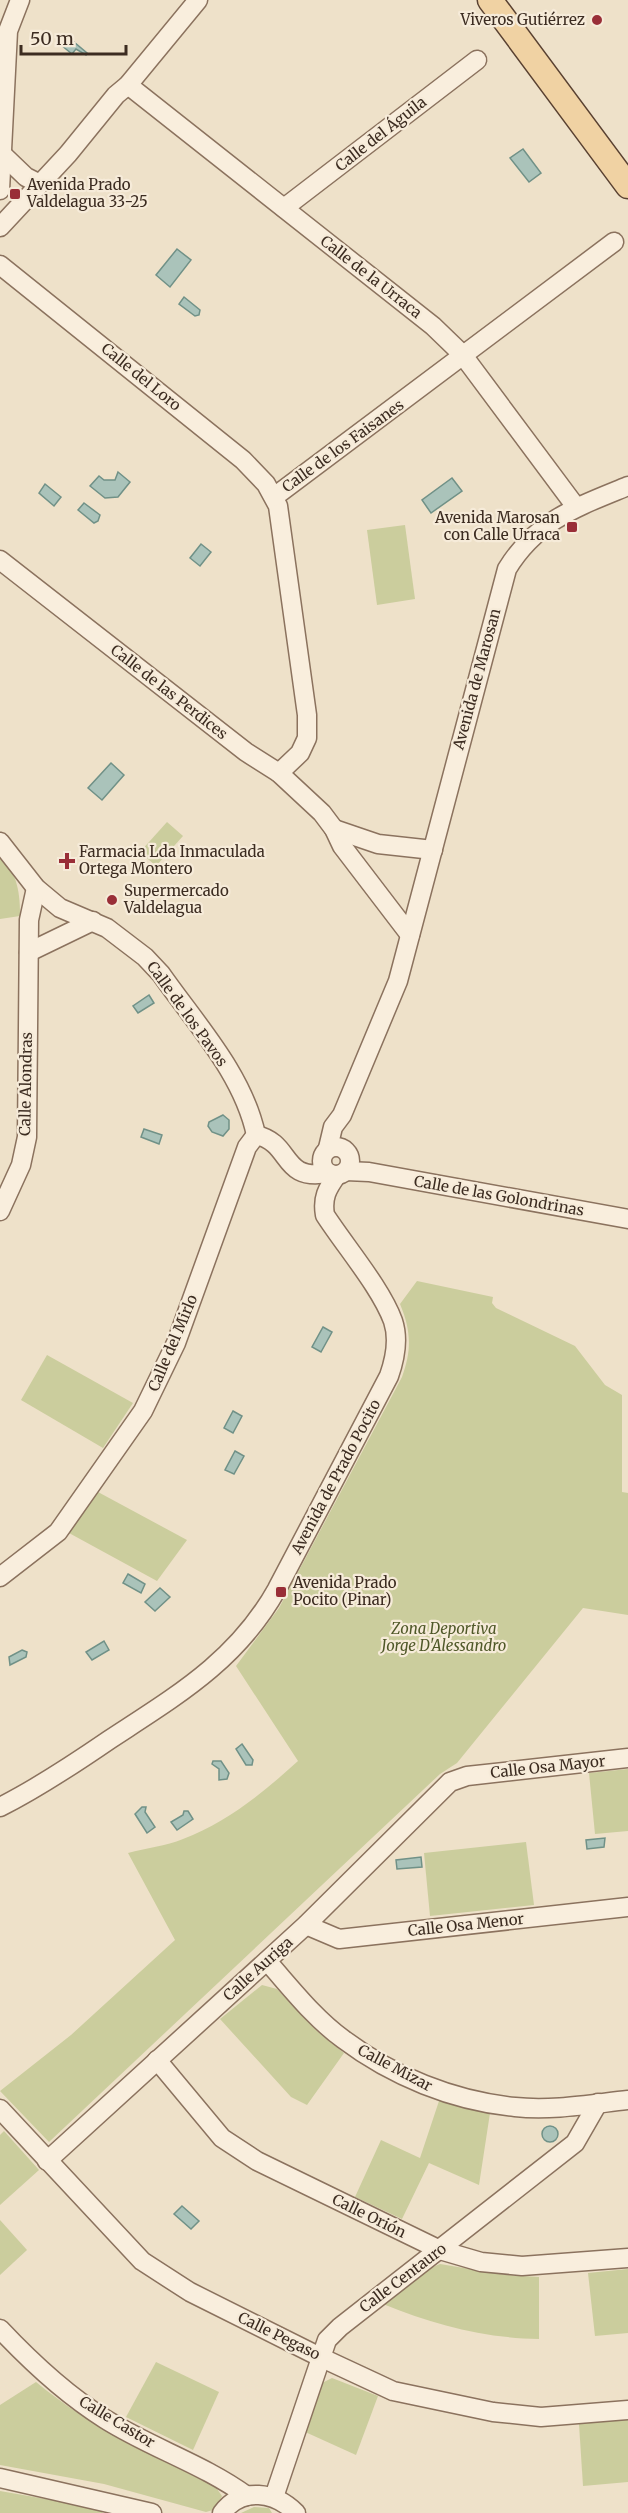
<svg xmlns="http://www.w3.org/2000/svg" width="628" height="2513" font-family="Merriweather,serif">
<rect width="100%" height="100%" fill="#eee1c9"/>
<g fill="#cbcd9d">
<polygon points="405,525 415,599 377,605 367,530"/>
<polygon points="167,822 183,836 156,866 140,852"/>
<path d="M0,858C18,872 20,895 20,916L0,919Z"/>
<path d="M417,1281L493,1297L492,1303L496,1308L575,1346L605,1385L622,1395V1492L628,1493V1615L583,1608L457,1763L440,1774L49,2142L0,2091L71,2035L175,1940L128,1853C146,1848 166,1846 183,1839C227,1822 263,1793 298,1761L236,1666L279,1608L402,1377C412,1350 411,1330 400,1304Z"/>
<polygon points="47,1355 133,1403 103,1448 21,1400"/>
<polygon points="98,1492 187,1540 157,1581 69,1533"/>
<polygon points="628,1769 628,1831 595,1834 589,1773"/>
<polygon points="526,1842 534,1905 430,1916 424,1853"/>
<polygon points="262,1985 277,1989 318,2032 344,2053 307,2105 291,2097 220,2019"/>
<polygon points="439,2101 490,2113 479,2185 429,2163 402,2219 355,2197 381,2140 420,2158"/>
<polygon points="4,2131 39,2170 0,2205 0,2135"/>
<polygon points="0,2220 27,2250 0,2275"/>
<path d="M440,2264L506,2275L539,2277V2339C483,2338 435,2325 383,2304L428,2269Z"/>
<polygon points="628,2269 628,2333 595,2336 588,2273"/>
<polygon points="156,2362 219,2392 193,2450 126,2417"/>
<polygon points="332,2378 378,2396 356,2455 303,2431 318,2385"/>
<path d="M36,2382C90,2427 152,2455 215,2486L222,2496L216,2509L206,2512L104,2484L0,2465V2405Z"/>
<polygon points="628,2419 628,2482 583,2486 579,2424"/>
<polygon points="0,2491 97,2508 103,2513 0,2513"/>
<polygon points="254,2507 269,2508 272,2513 241,2513"/>
</g>
<g fill="#aac3ba" stroke="#709187" stroke-width="1.5">
<polygon points="68,37 87,53 86,55 76,49 72,54 61,45"/>
<polygon points="523,149 541,173 529,182 510,158"/>
<polygon points="177,249 191,260 170,287 156,275"/>
<polygon points="184,297 200,310 199,315 195,316 179,304"/>
<polygon points="118,472 130,482 118,497 105,498 90,486 99,476 104,480 115,480"/>
<polygon points="452,478 462,491 431,513 422,500"/>
<polygon points="45,484 61,497 54,506 39,493"/>
<polygon points="84,503 100,515 98,521 94,523 78,510"/>
<polygon points="201,544 211,552 200,566 190,558"/>
<polygon points="111,763 124,775 102,800 88,788"/>
<polygon points="149,995 154,1003 138,1013 133,1006"/>
<polygon points="223,1115 229,1120 229,1129 223,1136 212,1132 208,1126 209,1122"/>
<polygon points="144,1129 162,1135 159,1144 141,1137"/>
<polygon points="323,1327 332,1332 321,1352 312,1347"/>
<polygon points="233,1411 242,1416 233,1433 224,1428"/>
<polygon points="235,1451 244,1456 234,1474 225,1470"/>
<polygon points="128,1574 145,1584 141,1593 123,1583"/>
<polygon points="160,1588 170,1597 155,1611 145,1602"/>
<polygon points="104,1641 109,1650 92,1660 86,1652"/>
<polygon points="22,1650 27,1652 26,1657 10,1665 9,1657"/>
<polygon points="242,1744 253,1760 252,1765 246,1765 236,1749"/>
<polygon points="213,1761 221,1761 229,1773 227,1779 219,1780 219,1769 212,1764"/>
<polygon points="142,1807 146,1807 145,1812 155,1827 147,1833 135,1814"/>
<polygon points="184,1811 188,1811 193,1819 177,1830 171,1822 183,1815"/>
<polygon points="605,1838 604,1847 587,1849 586,1840"/>
<polygon points="421,1857 422,1867 397,1869 396,1860"/>
<circle cx="550" cy="2134" r="8"/>
<polygon points="182,2206 199,2221 191,2229 174,2214"/>
</g>
<g fill="none" stroke-linecap="round" stroke-linejoin="round">
<g stroke="#8b725e" stroke-width="21">
<g id="minor">
<polyline points="128,85 433,326 462,354 576,507"/>
<polyline points="2,154 26,177 40,184"/>
<polyline points="0,190 8,31 20,0"/>
<polyline points="284,208 477,60"/>
<polyline points="0,227 68,154 116,95 128,85 198,0"/>
<polyline points="0,265 243,460 266,484 278,506 307,715 307,738 300,753 279,773"/>
<polyline points="274,497 614,242"/>
<polyline points="0,560 246,752 279,773 322,813 334,829 342,846 410,935"/>
<polyline points="334,829 378,844 433,850"/>
<path d="M0,842L36,888L60,908L107,928L145,957L161,974C196,1024 243,1074 256,1135"/>
<polyline points="29,952 93,921"/>
<path d="M256,1135C293,1143 280,1182 328,1173"/>
<circle cx="336" cy="1161" r="14"/>
<path d="M328,1148L333,1127L342,1115L398,981L507,569C537,520 577,507 628,486"/>
<polyline points="346,1171 369,1172 628,1219"/>
<polyline points="0,1211 21,1165 27,1137 29,920 36,888"/>
<polyline points="0,1577 58,1532 143,1411 176,1343 247,1147 256,1135"/>
<path d="M0,1807C38,1788 74,1764 109,1740C176,1696 237,1661 277,1589L389,1376C395,1359 399,1339 393,1321C381,1288 345,1246 325,1215C322,1198 327,1189 337,1175"/>
<polyline points="306,1925 339,1939 628,1907"/>
<path d="M267,1961C291,1988 314,2018 343,2039C392,2076 453,2101 515,2107C552,2111 591,2104 628,2100"/>
<polyline points="157,2060 222,2138 257,2161 440,2250 481,2262 522,2266 628,2258"/>
<polyline points="0,2109 142,2261 190,2292 320,2357 393,2391 493,2412 541,2417 628,2410"/>
<polyline points="47,2161 306,1925 450,1782 467,1776 628,1758"/>
<path d="M0,2329C32,2363 65,2394 105,2419C151,2448 203,2464 247,2496"/>
<polyline points="0,2478 152,2513"/>
<polyline points="274,2497 327,2340 340,2327 575,2143 598,2103"/>
<path d="M222,2513C242,2486 275,2492 296,2513"/>
</g>
</g>
<g stroke="#594131" stroke-width="27">
<polyline id="major" points="490,0 628,186"/>
</g>
<use href="#minor" stroke="#f9eedd" stroke-width="18"/>
<use href="#major" stroke="#f0d2a3" stroke-width="24"/>
</g>
<g fill="#992e37" stroke="#f6ebd9" stroke-width="2">
<circle cx="597" cy="20" r="6"/>
<rect x="9" y="188" width="12" height="12" rx="3"/>
<rect x="566" y="521" width="12" height="12" rx="3"/>
<path d="M64 852h6v6h6v6h-6v6h-6v-6h-6v-6h6z"/>
<circle cx="112" cy="900" r="6"/>
<rect x="275" y="1586" width="12" height="12" rx="3"/>
</g>
<g text-anchor="middle" stroke-width="4.5" stroke-linejoin="round" paint-order="stroke">
<g font-size="15" fill="#3c2c21" stroke="#f6ebd9" text-anchor="start">
<text x="585" y="25" text-anchor="end">Viveros Gutiérrez</text>
<text x="27" y="190">Avenida Prado<tspan x="27" dy="17">Valdelagua 33-25</tspan></text>
<text x="560" y="523" text-anchor="end">Avenida Marosan<tspan x="560" dy="17">con Calle Urraca</tspan></text>
<text x="79" y="857">Farmacia Lda Inmaculada<tspan x="79" dy="17">Ortega Montero</tspan></text>
<text x="124" y="896">Supermercado<tspan x="124" dy="17">Valdelagua</tspan></text>
<text x="293" y="1588">Avenida Prado<tspan x="293" dy="17">Pocito (Pinar)</tspan></text>
</g>
<g font-size="15" fill="#3c2c21" stroke="#f6ebd9">
<text transform="translate(381 134) rotate(-38)" y="5">Calle del Águila</text>
<text transform="translate(371 277) rotate(38)" y="5">Calle de la Urraca</text>
<text transform="translate(141 377) rotate(39)" y="5">Calle del Loro</text>
<text transform="translate(343 446) rotate(-36)" y="5">Calle de los Faisanes</text>
<text transform="translate(477 679) rotate(-75)" y="5">Avenida de Marosan</text>
<text transform="translate(169 692) rotate(38)" y="5">Calle de las Perdices</text>
<text transform="translate(187 1014) rotate(54)" y="5">Calle de los Pavos</text>
<text transform="translate(26 1084) rotate(-89)" y="5">Calle Alondras</text>
<text transform="translate(499 1196) rotate(10)" y="5">Calle de las Golondrinas</text>
<text transform="translate(173 1343) rotate(-67)" y="5">Calle del Mirlo</text>
<text transform="translate(336 1477) rotate(-62)" y="5">Avenida de Prado Pocito</text>
<text transform="translate(548 1767) rotate(-6)" y="5">Calle Osa Mayor</text>
<text transform="translate(466 1925) rotate(-6)" y="5">Calle Osa Menor</text>
<text transform="translate(258 1969) rotate(-42)" y="5">Calle Auriga</text>
<text transform="translate(395 2068) rotate(28)" y="5">Calle Mizar</text>
<text transform="translate(369 2216) rotate(26)" y="5">Calle Orión</text>
<text transform="translate(403 2278) rotate(-37)" y="5">Calle Centauro</text>
<text transform="translate(279 2336) rotate(26)" y="5">Calle Pegaso</text>
<text transform="translate(117 2422) rotate(31)" y="5">Calle Castor</text>
</g>
<g font-size="15" font-style="italic" fill="#4f5828" stroke="#f6ebd9">
<text x="444" y="1634">Zona Deportiva<tspan x="444" dy="17">Jorge D'Alessandro</tspan></text>
</g>
</g>
<path d="M21 45v9h105v-9" fill="none" stroke="#3c2c21" stroke-width="3"/>
<text x="30" y="45" font-size="18" fill="#3c2c21" stroke="#f6ebd9" stroke-width="4.5" paint-order="stroke">50 m</text>
</svg>
